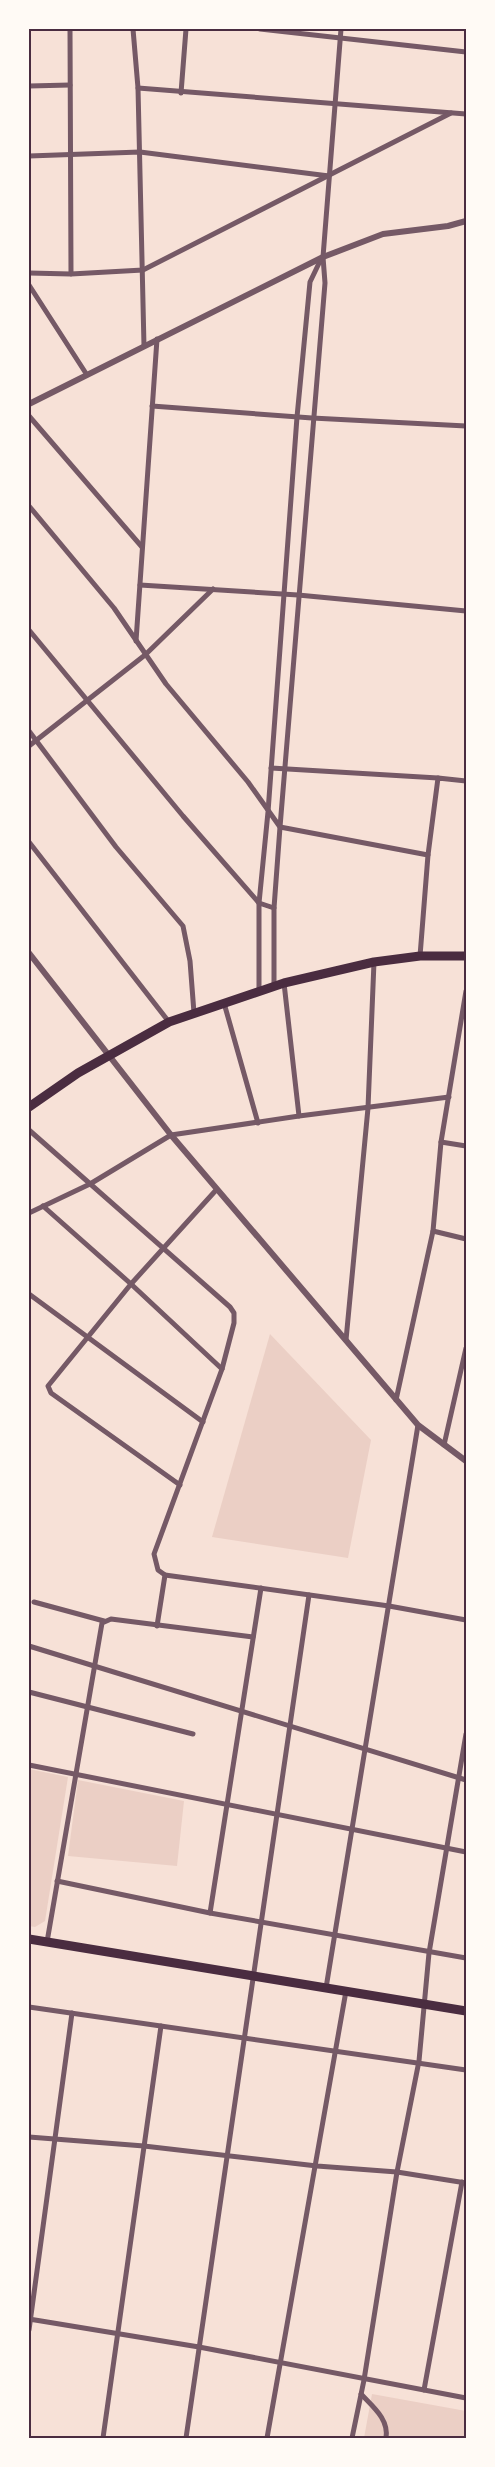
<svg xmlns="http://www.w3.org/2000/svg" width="495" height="2467" font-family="'Source Sans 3',sans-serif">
<rect width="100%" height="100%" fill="#f7e1d7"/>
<g fill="#ebcfc5">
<polygon points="270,1334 371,1440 348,1558 212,1537"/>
<polygon points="29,1769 68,1777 45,1921 35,1927 29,1926"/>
<polygon points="78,1780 184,1801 177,1866 68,1856"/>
<polygon points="372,2394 466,2411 466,2438 364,2438"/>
</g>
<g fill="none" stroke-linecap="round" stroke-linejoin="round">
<g stroke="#755966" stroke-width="5">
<polyline points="70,29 71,274"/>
<polyline points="133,29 138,88 144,346"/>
<polyline points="260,29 466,52"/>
<polyline points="29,86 70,85"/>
<polyline points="138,88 466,114"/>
<polyline points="181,93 186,29"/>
<polyline points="29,156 140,152 329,176"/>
<polyline points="29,273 71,274 143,270 451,113"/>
<polyline points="29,285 87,375"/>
<polyline points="152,406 312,418 466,426"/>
<polyline points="29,416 142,547"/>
<polyline points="29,506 114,608 166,684 248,782 280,827 428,855"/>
<polyline points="140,585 298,595 466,611"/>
<polyline points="29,630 183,816 259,903 274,908"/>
<polyline points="136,641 157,339"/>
<polyline points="29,731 116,847 183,926 190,961 194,1013"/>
<polyline points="29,746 145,655 213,589"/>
<polyline points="271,768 438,778"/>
<polyline points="29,842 169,1022"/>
<polyline points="420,956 428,855 438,778 466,781"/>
<polyline points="284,983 299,1116"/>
<polyline points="274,986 274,908 280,827 325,283 323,257 341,29"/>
<polyline points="259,991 259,903 268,812 297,417 310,282 322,257"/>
<polyline points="224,1003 258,1123"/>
<polyline points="29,1130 230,1307 234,1313 234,1323 222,1369 154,1554 158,1570 165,1575 389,1606 466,1620"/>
<polyline points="441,1142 466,1146"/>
<polyline points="43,1206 131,1284 222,1369"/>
<polyline points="29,1213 90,1184 171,1135 299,1116 449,1097"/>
<polyline points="433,1231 466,1239"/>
<polyline points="29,1294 203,1422"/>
<polyline points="346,1340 368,1108 374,962"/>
<polyline points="396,1400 433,1231 441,1142 466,991"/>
<polyline points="444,1445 466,1348"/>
<polyline points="180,1485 51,1393 48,1386 131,1284 217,1189"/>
<polyline points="34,1602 104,1621"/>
<polyline points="157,1626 165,1575"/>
<polyline points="29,1646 466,1780"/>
<polyline points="29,1692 193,1734"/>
<polyline points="29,1765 466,1852"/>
<polyline points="57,1881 210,1913 466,1958"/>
<polyline points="210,1913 261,1588"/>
<polyline points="47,1942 102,1623 111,1619 253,1637"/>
<polyline points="326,1988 418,1425"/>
<polyline points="29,2007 466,2070"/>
<polyline points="29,2137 144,2146 317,2166 397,2172 466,2183"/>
<polyline points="29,2319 199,2347 466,2398"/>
<polyline points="29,2330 72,2013"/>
<polyline points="424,2390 462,2182"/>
<path d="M361,2394C373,2407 389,2419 386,2438"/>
<polyline points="103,2438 161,2026"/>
<polyline points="186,2438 309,1595"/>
<polyline points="267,2438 346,1991"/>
<polyline points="352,2438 364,2380 397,2172 419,2061 429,1953 466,1734"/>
</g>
<g stroke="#755966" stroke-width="6">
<polyline points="29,404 323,257 383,234 448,226 466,221"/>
<polyline points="29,953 171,1135 418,1425 466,1461"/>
</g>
<g stroke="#4a2c40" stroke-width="9">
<polyline points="29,1107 78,1073 169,1022 284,983 374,962 420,956 466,956"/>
<polyline points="29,1939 466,2011"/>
</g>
</g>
<rect width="495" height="2467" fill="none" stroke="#fffaf5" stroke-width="60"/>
<rect x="30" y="30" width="435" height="2407" fill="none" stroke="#4a2c40" stroke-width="2"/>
</svg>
